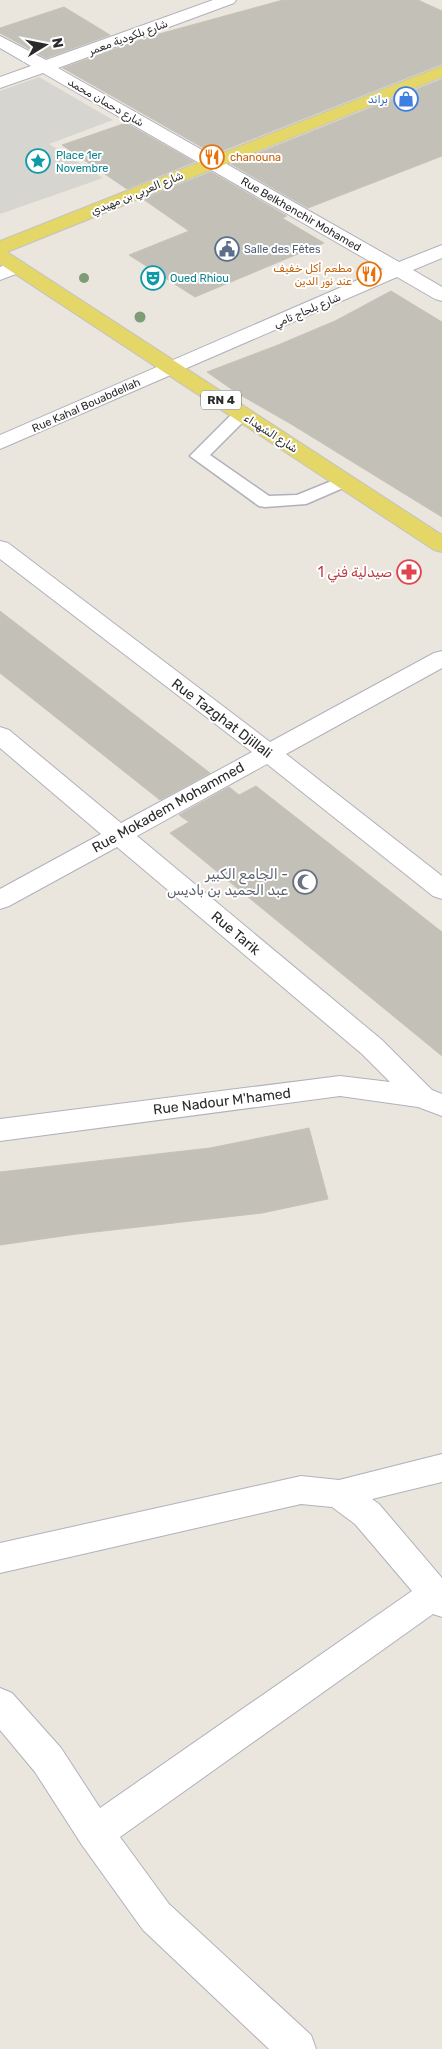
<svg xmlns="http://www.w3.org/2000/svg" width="442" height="2049" font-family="Rubik,Cairo,sans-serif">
<rect width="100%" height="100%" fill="#eae6dd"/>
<polygon fill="#d7d5cf" points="39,77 113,120 49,144 103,178 0,214 0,91"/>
<g fill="#c3c0b8" stroke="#c6c2b7">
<polygon points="283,0 418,0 442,11 442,64 214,154 63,68 148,37"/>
<polygon points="64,7 110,35 46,58 0,33 0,28"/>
<polygon points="442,79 442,156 308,208 231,164"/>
<polygon points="126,123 194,162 127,189 62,145"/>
<polygon points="211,172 287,216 282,218 324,243 195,297 129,255 189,231 143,199"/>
<polygon points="391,291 442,322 442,517 291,424 237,393 207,372 278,345 335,321"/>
<polygon points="0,611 210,773 160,800 0,673"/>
<polygon points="256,786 442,932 442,1056 170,833 189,822 179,815 229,787 239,795"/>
<polygon points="309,1128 328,1199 262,1213 77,1234 0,1245 0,1172 210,1148"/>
</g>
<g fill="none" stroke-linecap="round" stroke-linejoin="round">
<g stroke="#b0b1bc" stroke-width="3">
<polygon id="lane" points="242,409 248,410 251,414 210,455 269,496 297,495 344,476 350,477 353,481 350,485 306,504 265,507 259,506 190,456 236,410"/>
</g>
<g stroke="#b0b1bc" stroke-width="2">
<g id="street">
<polygon points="213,0 236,0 234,3 58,68 399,262 442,245 442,258 413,270 442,287 442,301 435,299 397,277 0,449 0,435 383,269 43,73 0,88 0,77 31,66 0,48 0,36 46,60"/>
<polygon points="17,261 24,263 27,267 24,271 0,280 0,267"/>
<polygon points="0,541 8,543 270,742 434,653 442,651 442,668 286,754 442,876 442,899 433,896 267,764 137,836 382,1040 432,1090 442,1094 442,1116 418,1107 340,1096 0,1141 0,1119 340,1076 390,1082 362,1054 117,847 9,906 0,909 0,889 101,834 0,748 0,727 9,730 121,823 252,752 0,559"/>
<polygon points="442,1454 442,1482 372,1499 379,1504 442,1578 442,1617 433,1614 120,1837 169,1904 311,2035 316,2049 269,2049 143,1930 82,1845 35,1772 0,1730 0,1688 12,1693 61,1748 100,1808 412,1591 355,1524 332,1507 301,1504 0,1573 0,1543 301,1476 339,1480"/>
</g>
</g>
<g stroke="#c3c3c3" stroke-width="2">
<polygon id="primary" points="442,66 442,77 7,252 442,535 442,552 434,550 0,264 0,241"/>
</g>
<use href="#lane" fill="#fff" fill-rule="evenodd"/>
<use href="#street" fill="#fff" fill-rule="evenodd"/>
<use href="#primary" fill="#e4d768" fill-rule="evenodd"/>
</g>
<g fill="#7e9c75">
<circle cx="84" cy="278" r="5"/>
<circle cx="140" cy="317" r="5.5"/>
</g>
<defs>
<g id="shop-ring" transform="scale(1.25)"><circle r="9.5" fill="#fff" stroke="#3f7fe0" stroke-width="1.5"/><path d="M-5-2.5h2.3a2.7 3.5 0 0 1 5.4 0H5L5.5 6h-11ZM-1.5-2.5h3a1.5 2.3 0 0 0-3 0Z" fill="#3f7fe0"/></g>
<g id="restaurant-ring" transform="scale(1.25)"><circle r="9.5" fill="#fff" stroke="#e8710a" stroke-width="1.5"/><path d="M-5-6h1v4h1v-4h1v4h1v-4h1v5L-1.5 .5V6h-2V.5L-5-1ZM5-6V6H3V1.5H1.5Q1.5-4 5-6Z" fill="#e8710a"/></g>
<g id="sight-ring" transform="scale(1.25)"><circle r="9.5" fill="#fff" stroke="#0f9aa8" stroke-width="1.5"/><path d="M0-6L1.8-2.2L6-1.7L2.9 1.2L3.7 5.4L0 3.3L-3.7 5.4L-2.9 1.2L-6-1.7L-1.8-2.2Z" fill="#0f9aa8"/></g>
<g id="civic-ring" transform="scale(1.25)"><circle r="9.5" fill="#fff" stroke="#5c6f8a" stroke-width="1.5"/><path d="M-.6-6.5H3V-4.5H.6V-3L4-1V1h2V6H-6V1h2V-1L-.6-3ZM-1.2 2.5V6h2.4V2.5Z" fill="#5c6f8a"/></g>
<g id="theatre-ring" transform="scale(1.25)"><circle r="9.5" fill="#fff" stroke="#0f9aa8" stroke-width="1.5"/><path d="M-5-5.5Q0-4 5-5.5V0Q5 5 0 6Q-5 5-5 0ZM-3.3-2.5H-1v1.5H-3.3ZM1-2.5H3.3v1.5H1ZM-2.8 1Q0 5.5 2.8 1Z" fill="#0f9aa8"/></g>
<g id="pharmacy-ring" transform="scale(1.25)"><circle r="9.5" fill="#fff" stroke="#e0444e" stroke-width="1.5"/><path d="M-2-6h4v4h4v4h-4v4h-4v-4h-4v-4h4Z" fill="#e0444e"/></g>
<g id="mosque-ring" transform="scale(1.25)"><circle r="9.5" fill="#fff" stroke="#6b7280" stroke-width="1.5"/><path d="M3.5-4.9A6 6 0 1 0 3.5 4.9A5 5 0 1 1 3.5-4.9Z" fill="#6b7280"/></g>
</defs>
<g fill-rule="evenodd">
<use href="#shop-ring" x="406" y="99"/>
<use href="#restaurant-ring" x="212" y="157"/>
<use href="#sight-ring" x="38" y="161"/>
<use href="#civic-ring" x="227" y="249"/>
<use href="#restaurant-ring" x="369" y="274"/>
<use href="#theatre-ring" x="153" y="278"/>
<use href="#pharmacy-ring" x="409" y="572"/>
<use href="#mosque-ring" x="305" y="882"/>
</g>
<g text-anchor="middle" stroke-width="4" stroke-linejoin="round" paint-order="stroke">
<g font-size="11" fill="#2a2a2a" stroke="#fff">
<text transform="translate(128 37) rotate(-20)" y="4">شارع بلكودية معمر</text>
<text transform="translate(106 102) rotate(30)" y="4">شارع دحمان محمد</text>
<text transform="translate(137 193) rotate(-22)" y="4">شارع العربي بن مهيدي</text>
<text transform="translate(301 214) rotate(30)" y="4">Rue Belkhenchir Mohamed</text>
<text transform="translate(307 310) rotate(-23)" y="4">شارع بلحاج تامي</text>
<text transform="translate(86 405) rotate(-24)" y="4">Rue Kahal Bouabdellah</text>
<text transform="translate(271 433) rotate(33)" y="4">شارع الشهداء</text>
</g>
<g font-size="11" fill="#366cbe" stroke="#fff" text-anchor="end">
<text x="388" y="103">براند</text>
</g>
<g font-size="11" fill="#0d838f" stroke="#fff" text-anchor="start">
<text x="56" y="159">Place 1er<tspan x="56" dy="13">Novembre</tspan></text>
<text x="170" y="282">Oued Rhiou</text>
</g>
<g font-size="11" fill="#c56008" stroke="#fff" text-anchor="start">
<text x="230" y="161">chanouna</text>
<text x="352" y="272" text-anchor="end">مطعم أكل خفيف<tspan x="352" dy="13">عند نور الدين</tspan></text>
</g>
<g font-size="11" fill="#4e5e75" stroke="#fff" text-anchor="start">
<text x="244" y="253">Salle des Fêtes</text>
</g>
<rect fill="#fff" stroke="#6a6a6a" stroke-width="1" x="201" y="390.5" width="40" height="19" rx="4"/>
<g font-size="12" font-weight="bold" fill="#2a2a2a">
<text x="221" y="404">RN 4</text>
</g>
<g font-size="14" fill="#be3a42" stroke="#fff" text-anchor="end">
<text x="392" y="577">صيدلية فني 1</text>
</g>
<g font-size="14" fill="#2a2a2a" stroke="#fff">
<text transform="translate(222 718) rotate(37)" y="5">Rue Tazghat Djillali</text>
<text transform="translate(168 807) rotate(-29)" y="5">Rue Mokadem Mohammed</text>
<text transform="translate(236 933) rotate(40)" y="5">Rue Tarik</text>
<text transform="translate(222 1101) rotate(-7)" y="5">Rue Nadour M'hamed</text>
</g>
<g font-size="14" fill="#5b616d" stroke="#fff" text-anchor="end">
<text x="288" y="879">الجامع الكبير -<tspan x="288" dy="16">عبد الحميد بن باديس</tspan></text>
</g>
</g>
<g transform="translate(45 45) rotate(80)" stroke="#ffffff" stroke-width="4" paint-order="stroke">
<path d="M0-4L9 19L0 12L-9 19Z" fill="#2a2a2a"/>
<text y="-8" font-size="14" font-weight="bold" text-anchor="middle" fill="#2a2a2a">N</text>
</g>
</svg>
